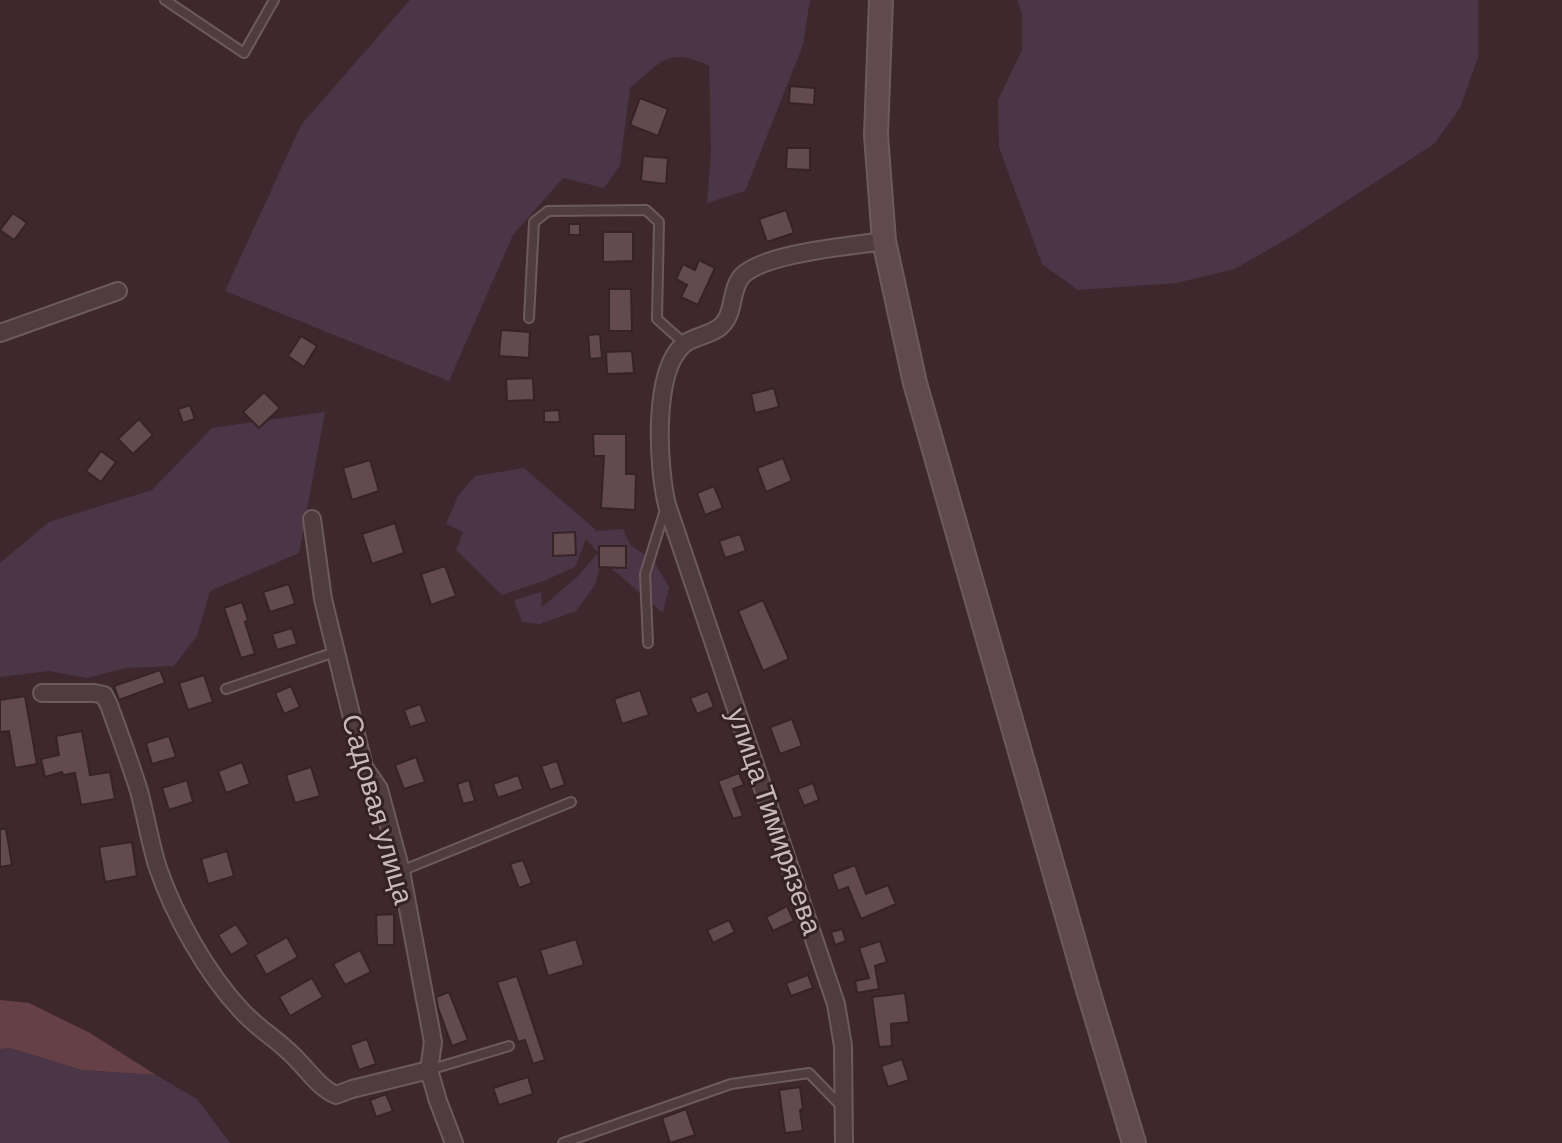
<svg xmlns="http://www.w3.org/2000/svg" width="1562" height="1143" font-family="Barlow,sans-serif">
<rect width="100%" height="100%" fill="#3e282d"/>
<g fill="#4a3647">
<path d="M410,0H810L803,45L745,191L707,203L711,153L709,66C669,46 661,62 630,88L620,165L604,188L563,178L513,235L449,381L225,291L301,125Z"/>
<polygon points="1017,0 1478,0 1478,57 1460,108 1434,144 1297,233 1235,269 1176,283 1078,290 1042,264 999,147 998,100 1022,50 1022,14"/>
<polygon points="325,412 299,553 210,591 197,636 174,666 126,668 87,678 49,671 0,677 0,563 49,522 152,490 212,428"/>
<polygon points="524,468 597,531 623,529 630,545 653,560 669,587 663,613 602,560 595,585 576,611 540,624 522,622 514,600 541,592 542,607 577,577 598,553 586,539 575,567 546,580 502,595 456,550 463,532 446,524 458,496 475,476"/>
<polygon points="10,1048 82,1070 156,1075 197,1099 230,1143 0,1143 0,1049"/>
</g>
<polygon fill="#664047" points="0,1000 29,1003 90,1033 156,1075 82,1070 10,1048 0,1049"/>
<g fill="#624a4e" stroke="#362326" stroke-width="2">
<polygon points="790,86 815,88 814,105 789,103"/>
<polygon points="640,98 668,109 658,136 630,125"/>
<polygon points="787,148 810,148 810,170 786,169"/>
<polygon points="643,156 668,158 666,184 641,181"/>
<polygon points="786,210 794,233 767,242 759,219"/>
<polygon points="13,213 27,223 14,240 0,230"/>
<rect x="569" y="224" width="11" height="11"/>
<polygon points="603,232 633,232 633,261 603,262"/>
<polygon points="699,260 715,268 698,305 681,297 687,285 676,279 683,264 695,270"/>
<polygon points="609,289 631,289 632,331 609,331"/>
<polygon points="501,330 530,332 529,358 499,356"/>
<polygon points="600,334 602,358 590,359 588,335"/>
<polygon points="301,336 317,346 304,367 288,356"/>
<polygon points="632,351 634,373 607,374 606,352"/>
<polygon points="533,378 534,400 507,401 506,379"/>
<polygon points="774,388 779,407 755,413 751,394"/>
<polygon points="264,392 280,408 259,428 243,412"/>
<polygon points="190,405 195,419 183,423 178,409"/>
<polygon points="559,410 560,422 544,422 544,411"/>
<polygon points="139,419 153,435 133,454 118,439"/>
<polygon points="593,434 626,434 626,474 636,474 635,510 601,508 604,456 594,456"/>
<polygon points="101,451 116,462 101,482 86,471"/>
<polygon points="783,458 792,481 766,492 757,468"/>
<polygon points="370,460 379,491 352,500 343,468"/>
<polygon points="714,486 723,508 705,515 697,493"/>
<polygon points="395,523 404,553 372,564 362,534"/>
<polygon points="575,532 576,555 553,556 553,533"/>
<polygon points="740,534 746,551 725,558 719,541"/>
<polygon points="599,546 626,546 626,568 599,567"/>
<polygon points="445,566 456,596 431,605 421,574"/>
<polygon points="289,584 295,604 270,612 263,592"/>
<polygon points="763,600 789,659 763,671 738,611"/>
<polygon points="242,602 248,620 245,622 255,654 241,658 224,608"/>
<polygon points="292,628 297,644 277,650 272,634"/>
<polygon points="160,670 165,683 119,700 114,686"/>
<polygon points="204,675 213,702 188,710 179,683"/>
<polygon points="291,686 300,707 284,714 275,693"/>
<polygon points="640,690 649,715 622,724 614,699"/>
<polygon points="708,691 714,707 697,714 690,698"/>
<polygon points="25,696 37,764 15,768 9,731 0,732 0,700"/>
<polygon points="420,704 427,722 410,727 404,710"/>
<polygon points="792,719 802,746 780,754 770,727"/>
<polygon points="82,731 90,775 110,772 115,799 81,805 75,773 63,775 62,772 45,777 41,759 59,755 56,736"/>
<polygon points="169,736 176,757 152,764 146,743"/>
<polygon points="416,757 425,782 404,789 395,765"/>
<polygon points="557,761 565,785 550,790 541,766"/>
<polygon points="242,762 250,784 226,793 218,771"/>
<polygon points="311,767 320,796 295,803 286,775"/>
<polygon points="739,773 744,785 733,789 743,816 733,819 718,781"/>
<polygon points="518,775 523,789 498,798 493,784"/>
<polygon points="187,780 193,802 169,810 162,788"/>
<polygon points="469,780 475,801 463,804 457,784"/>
<polygon points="813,783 819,800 804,806 797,789"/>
<polygon points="0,829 6,829 12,865 0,867"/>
<polygon points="132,842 137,876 105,882 99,847"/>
<polygon points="227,851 234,876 208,884 201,859"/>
<polygon points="523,860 532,883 519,888 510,864"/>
<polygon points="855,865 866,894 888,885 896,904 861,919 848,887 838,891 832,874"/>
<polygon points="787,906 794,921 773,931 766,917"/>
<polygon points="394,914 394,945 377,945 376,915"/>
<polygon points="729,920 735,932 713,943 707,930"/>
<polygon points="236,924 249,944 231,955 218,935"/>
<polygon points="842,929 846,941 835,945 831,932"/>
<polygon points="287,937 298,957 266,975 255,955"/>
<polygon points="576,939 584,965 548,976 540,950"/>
<polygon points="880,941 887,962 875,966 879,989 857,993 855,981 869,978 859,948"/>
<polygon points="360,950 371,972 345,985 333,964"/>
<polygon points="808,975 813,988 791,996 786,983"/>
<polygon points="517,976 545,1060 533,1064 525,1040 518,1042 497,982"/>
<polygon points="312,978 323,997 290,1016 279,997"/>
<polygon points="449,992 468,1040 452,1046 438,1008 436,997"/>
<polygon points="905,993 909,1022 891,1024 892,1046 879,1047 872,997"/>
<polygon points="367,1039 376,1064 359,1070 350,1045"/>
<polygon points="902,1059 909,1080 888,1087 881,1066"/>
<polygon points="528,1077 533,1094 499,1105 493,1088"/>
<polygon points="800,1087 803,1109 800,1110 803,1131 785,1133 779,1090"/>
<polygon points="386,1094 393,1111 376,1117 370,1100"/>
<polygon points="686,1109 695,1135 670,1143 662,1118"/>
</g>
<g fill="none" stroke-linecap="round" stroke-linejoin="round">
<g stroke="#6c5a5d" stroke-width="12">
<g id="service">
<polyline points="165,0 244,53 274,0"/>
<polyline points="529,318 534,222 548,211 646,210 659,222 657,319 684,343"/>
<polyline points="648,643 645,574 665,510"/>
<polyline points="226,689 335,652"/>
<polyline points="401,871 571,802"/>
<polyline points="429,1070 509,1046"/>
<polyline points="563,1143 731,1084 809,1073 841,1106"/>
</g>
</g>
<g stroke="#6c5a5d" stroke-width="20">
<g id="minor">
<polyline points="0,333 118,291"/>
<polyline points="312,519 323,599 364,767 379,789 401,871 433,1042 429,1070 438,1101 454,1143"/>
<path d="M42,693H94L104,695L109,705C119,733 130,762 139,791C146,817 150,843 158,868C174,915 207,974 241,1010C255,1026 272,1036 287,1050C304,1064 316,1086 336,1095L352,1089L429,1070"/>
<path d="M844,1143L843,1046L836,1004L667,505C658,468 652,373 683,345C693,336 710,336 721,326C735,314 730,289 742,276C764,253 851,246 884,241"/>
</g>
</g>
<g stroke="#6c5a5d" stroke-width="26">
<polyline id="secondary" points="881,0 876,135 884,241 915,383 1088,990 1134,1143"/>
</g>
<use href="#service" stroke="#4e3c3f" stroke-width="8"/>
<use href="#minor" stroke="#4e3c3f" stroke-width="16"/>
<use href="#secondary" stroke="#614a4e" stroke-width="22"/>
</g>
<g text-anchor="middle" stroke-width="6" stroke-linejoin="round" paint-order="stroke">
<g font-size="28" fill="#c9b8bb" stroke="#342124">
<text transform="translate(378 809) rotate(74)" y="10">Садовая улица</text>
<text transform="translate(775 821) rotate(71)" y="10">улица Тимирязева</text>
</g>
</g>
</svg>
